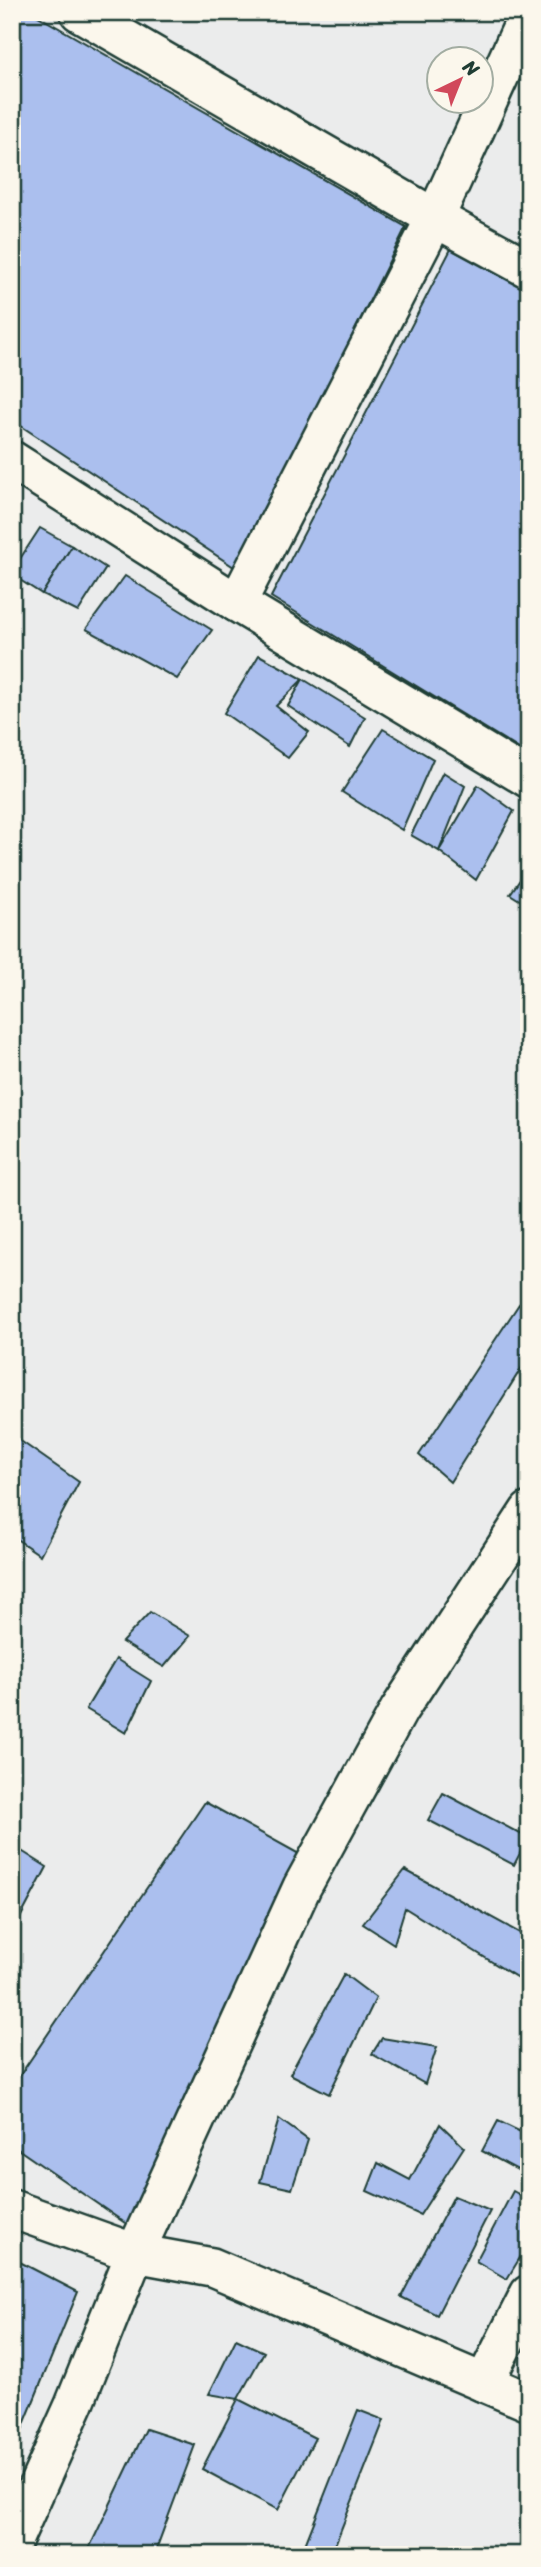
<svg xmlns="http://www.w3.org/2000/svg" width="541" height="2567" font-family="Sriracha,sans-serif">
<rect width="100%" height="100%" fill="#ebecec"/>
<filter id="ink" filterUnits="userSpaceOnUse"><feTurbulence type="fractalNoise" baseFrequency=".0143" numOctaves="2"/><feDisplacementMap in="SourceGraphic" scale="14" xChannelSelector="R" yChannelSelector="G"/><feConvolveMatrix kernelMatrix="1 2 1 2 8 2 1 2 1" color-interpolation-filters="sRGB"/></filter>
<g filter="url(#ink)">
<g fill="#abbfee" stroke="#1f3d34" stroke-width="2">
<polygon points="12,12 31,12 406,227 237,569 12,420"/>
<polygon points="451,249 529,291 529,755 271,597"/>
<polygon points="40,528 72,546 42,594 12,575 12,571"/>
<polygon points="72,546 106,568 78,612 42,594"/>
<polygon points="125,576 212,630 177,679 86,629"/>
<polygon points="259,655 303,679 276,706 309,732 288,758 224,713"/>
<polygon points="303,679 365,717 350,747 288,706"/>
<polygon points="383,729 433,759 402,830 342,792"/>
<polygon points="443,772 465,786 439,851 411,835"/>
<polygon points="478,785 514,811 476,880 439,851"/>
<polygon points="529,867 529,906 510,894"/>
<polygon points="519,1304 529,1313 529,1356 450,1482 419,1455"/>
<polygon points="12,1435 79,1482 40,1555 12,1536"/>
<polygon points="150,1612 190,1636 164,1667 122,1642"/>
<polygon points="116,1659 151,1681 126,1733 86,1709"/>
<polygon points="443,1793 528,1838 514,1865 428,1820"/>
<polygon points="205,1802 301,1855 128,2225 12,2145 12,2087"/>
<polygon points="12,1845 47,1867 19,1920 12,1916"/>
<polygon points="405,1870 529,1938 529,1985 405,1908 394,1944 363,1924"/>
<polygon points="344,1974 376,1998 329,2094 290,2074"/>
<polygon points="382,2038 437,2047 425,2084 372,2054"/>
<polygon points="529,2070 529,2092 522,2088"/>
<polygon points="279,2119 308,2140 292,2189 260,2182"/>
<polygon points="498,2121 529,2136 529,2176 482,2151"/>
<polygon points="440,2124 464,2147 420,2215 367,2191 378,2163 410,2180"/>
<polygon points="513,2191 529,2200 529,2243 507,2279 476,2261"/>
<polygon points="454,2196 490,2211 437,2315 401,2297"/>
<polygon points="12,2258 78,2292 12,2454"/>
<polygon points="236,2339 264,2352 238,2399 209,2394"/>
<polygon points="238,2399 315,2438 278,2510 202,2469"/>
<polygon points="358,2410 384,2420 331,2555 301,2555"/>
<polygon points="146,2429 195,2445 154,2555 86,2555"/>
</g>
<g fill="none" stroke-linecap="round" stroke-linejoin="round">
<g stroke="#1f3d34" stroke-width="42">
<g id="minor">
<polyline points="79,12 435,218 529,269"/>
<polyline points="12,460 237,603 529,779"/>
<polyline points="237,603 435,218 529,12"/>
<polyline points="12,2209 135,2253 212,2267 529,2402"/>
<polyline points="484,2383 529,2294"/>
<polyline points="12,2543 74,2405 135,2253 302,1887 399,1710 529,1511"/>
</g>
</g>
<use href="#minor" stroke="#fbf7ec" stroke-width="37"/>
</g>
</g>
<rect width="541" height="2567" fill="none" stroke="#fbf7ec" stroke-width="42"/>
<rect x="21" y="21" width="499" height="2525" fill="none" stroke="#1f3d34" stroke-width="2.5" filter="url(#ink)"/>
<g transform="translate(460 80) rotate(43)"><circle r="33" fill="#fbf7ec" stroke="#a3ada2" stroke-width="2"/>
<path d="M0-5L12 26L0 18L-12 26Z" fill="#d1495b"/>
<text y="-10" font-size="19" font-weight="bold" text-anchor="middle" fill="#1f3d34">N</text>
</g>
</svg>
